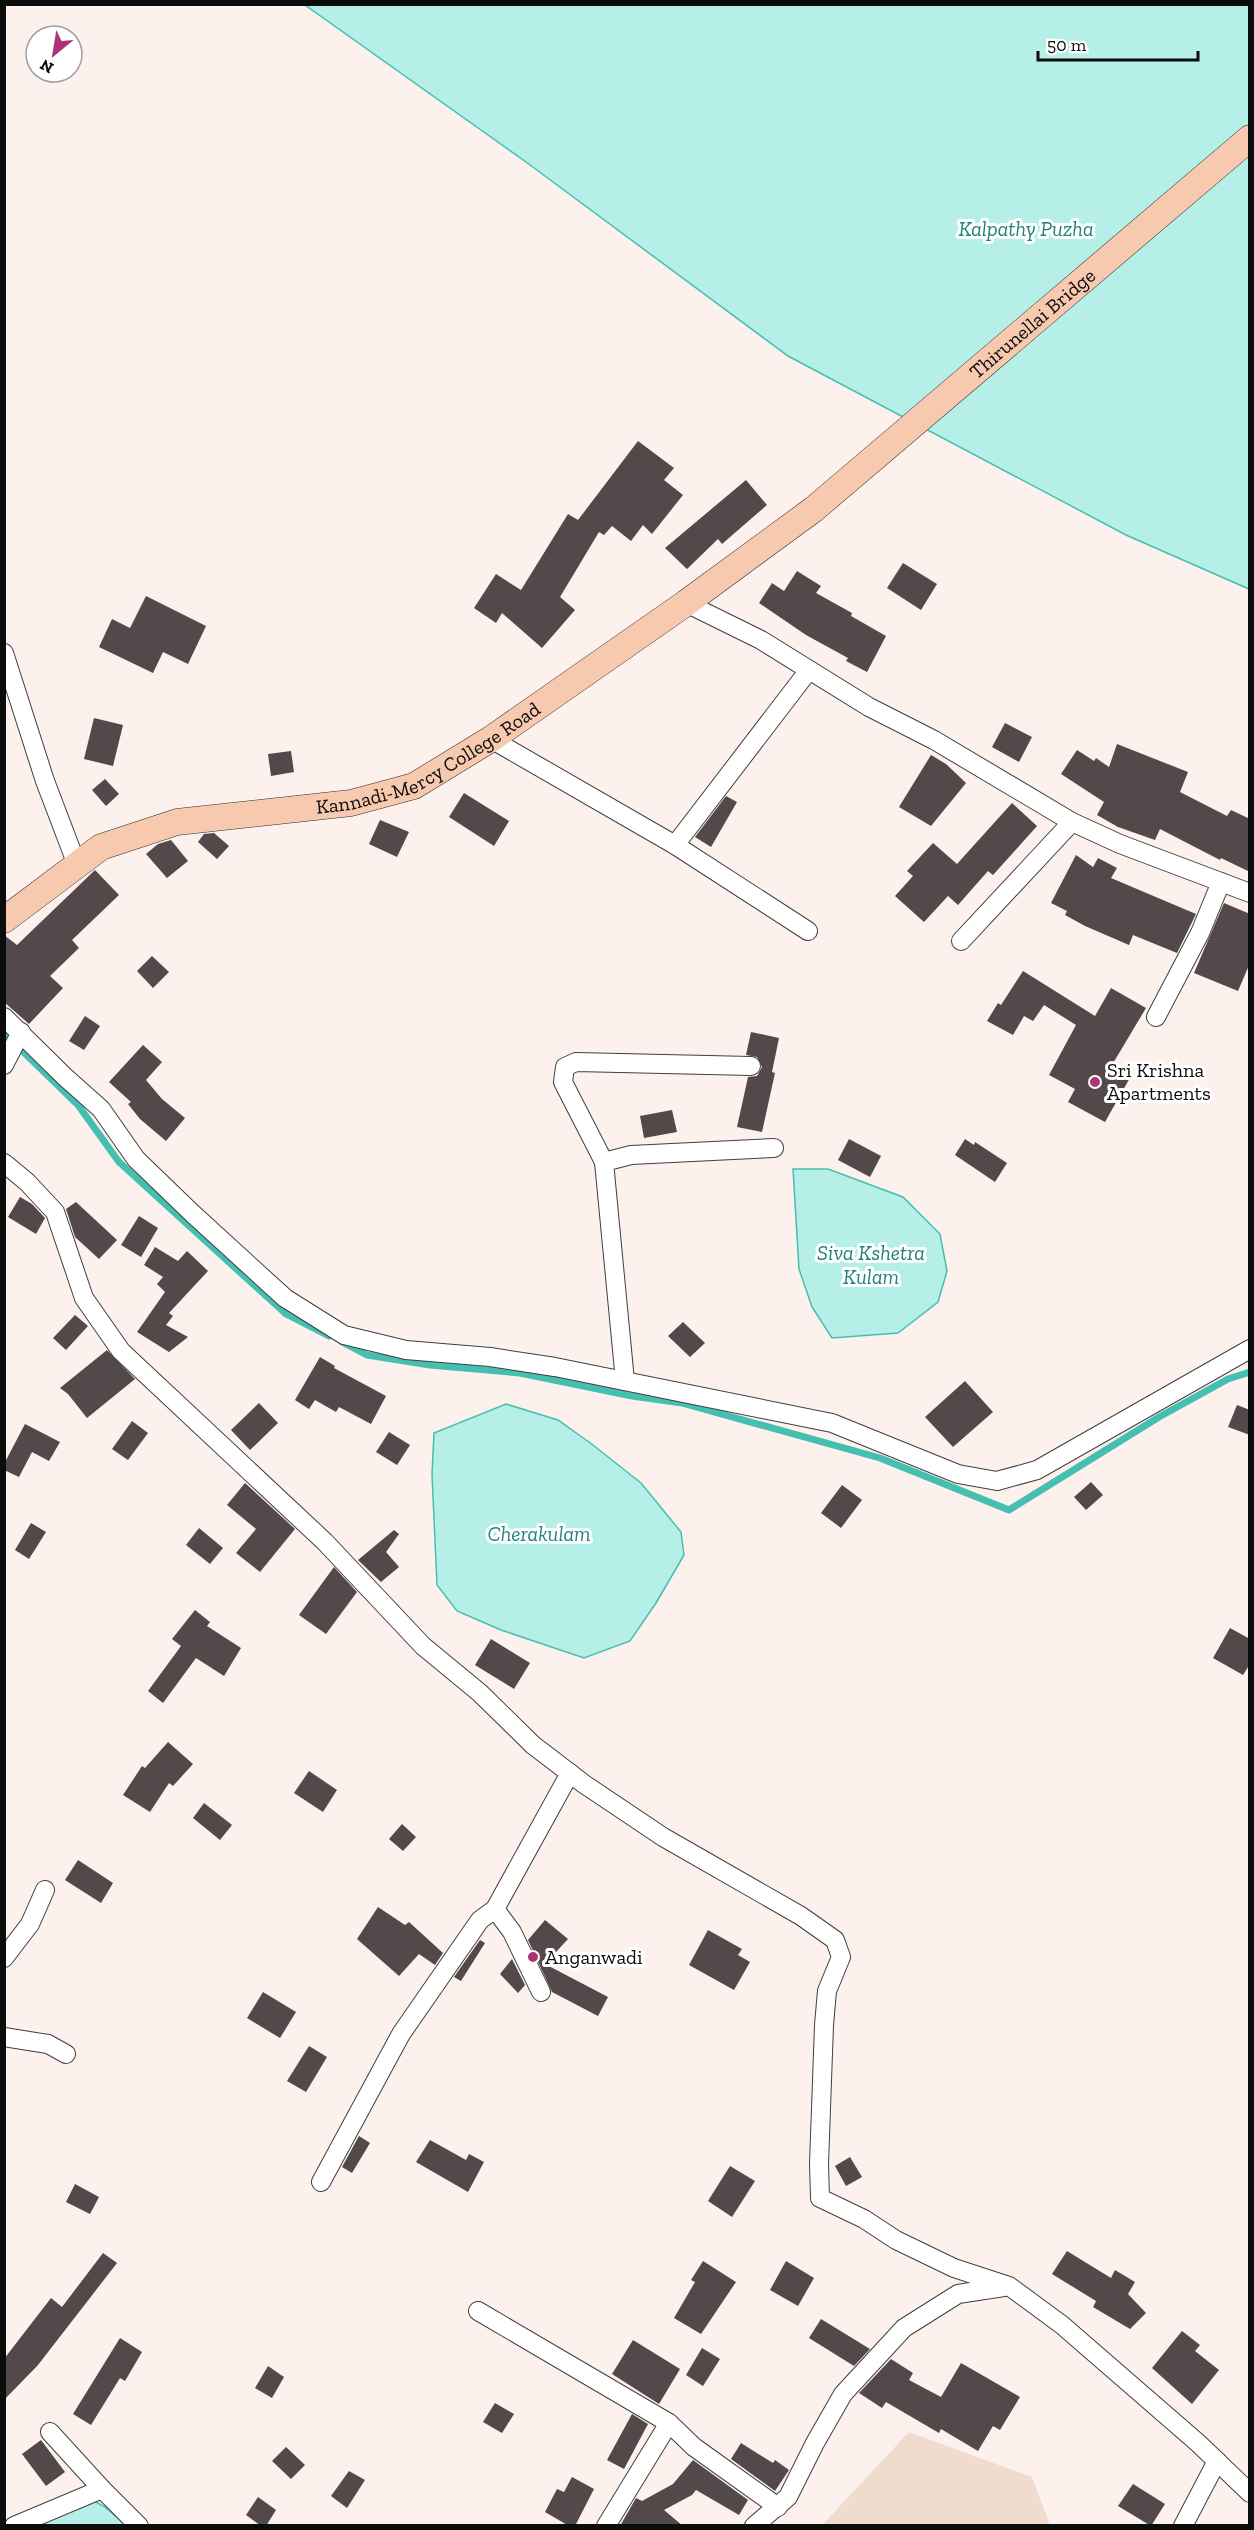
<svg xmlns="http://www.w3.org/2000/svg" width="1254" height="2530" font-family="'Zilla Slab',serif">
<rect width="100%" height="100%" fill="#fdf1ed"/>
<polygon fill="#f0dccf" points="909,2432 1032,2477 1050,2525 822,2525"/>
<g fill="#b6efe7" stroke="#45bfb0" stroke-width="1.5">
<polygon points="305,5 1249,5 1249,589 1126,535 788,356 526,162"/>
<polygon points="793,1169 828,1169 903,1197 940,1234 947,1271 938,1302 898,1333 832,1338 812,1307 799,1269"/>
<polygon points="506,1404 558,1420 593,1445 641,1483 681,1532 684,1555 656,1603 630,1641 584,1658 501,1630 457,1611 437,1585 432,1474 434,1433"/>
<polygon points="85,2496 105,2507 126,2525 7,2526"/>
</g>
<g fill="none" stroke-linecap="round" stroke-linejoin="round">
<g stroke="#45bfb0" stroke-width="7">
<polyline points="4,1033 78,1105 119,1162 286,1314 329,1336"/>
<polyline points="342,1342 367,1355 430,1365 520,1373 632,1396 682,1403 880,1458 1009,1510 1159,1417 1228,1379 1250,1372"/>
</g>
</g>
<g fill="#53494b">
<polygon points="638,441 674,468 664,480 683,495 652,534 643,525 631,541 612,526 604,535 599,532 560,597 575,610 542,648 502,613 496,623 474,608 496,574 521,590 568,514 578,520"/>
<polygon points="746,480 767,505 722,544 718,539 687,569 665,548"/>
<polygon points="903,563 937,584 921,610 887,588"/>
<polygon points="797,571 821,586 816,593 852,613 851,616 886,636 867,672 846,661 848,658 806,635 759,603 772,583 784,591"/>
<polygon points="146,596 206,626 188,664 163,652 153,673 99,647 112,619 130,628"/>
<polygon points="94,718 123,725 113,766 84,759"/>
<polygon points="1005,723 1032,737 1019,762 992,747"/>
<polygon points="1117,744 1188,772 1180,792 1227,816 1231,810 1250,819 1250,872 1221,858 1220,860 1160,829 1155,840 1118,827 1097,815 1104,802 1061,774 1077,750 1094,761 1096,758 1109,767"/>
<polygon points="291,751 294,772 271,776 268,754"/>
<polygon points="931,755 946,764 966,783 931,826 899,807"/>
<polygon points="105,779 119,794 106,806 92,790"/>
<polygon points="464,793 509,821 494,846 449,817"/>
<polygon points="726,796 737,802 711,847 695,837"/>
<polygon points="1012,803 1037,826 993,875 988,871 958,905 948,896 924,922 895,896 913,876 907,871 933,843 957,864"/>
<polygon points="380,820 409,832 397,857 369,844"/>
<polygon points="214,833 229,846 217,859 198,842 204,834"/>
<polygon points="171,840 188,861 167,878 146,854 158,844"/>
<polygon points="1076,855 1093,867 1098,858 1117,868 1111,878 1196,914 1177,953 1133,935 1129,945 1085,926 1065,915 1067,911 1051,903"/>
<polygon points="95,870 119,895 72,940 79,948 50,976 63,988 29,1024 4,1002 4,935 17,945"/>
<polygon points="1224,903 1250,914 1250,963 1238,991 1194,973"/>
<polygon points="152,956 169,972 153,988 137,971"/>
<polygon points="1023,971 1095,1016 1111,988 1146,1008 1112,1065 1131,1076 1105,1122 1068,1102 1075,1089 1049,1075 1076,1025 1044,1005 1033,1021 1024,1016 1013,1035 987,1021 998,1003 1001,1005"/>
<polygon points="85,1016 100,1026 84,1050 69,1041"/>
<polygon points="751,1032 779,1038 772,1072 775,1073 762,1132 737,1127 748,1077 757,1076 762,1067 757,1057 746,1055"/>
<polygon points="143,1045 162,1062 146,1080 162,1099 185,1118 166,1141 140,1119 128,1104 131,1102 109,1082"/>
<polygon points="672,1110 677,1132 644,1138 640,1116"/>
<polygon points="849,1139 881,1156 870,1177 838,1160"/>
<polygon points="965,1139 974,1145 975,1142 1007,1163 995,1182 955,1155"/>
<polygon points="20,1197 32,1204 45,1218 36,1234 8,1217"/>
<polygon points="76,1202 117,1240 99,1259 75,1237 66,1209"/>
<polygon points="139,1216 158,1228 141,1257 121,1245"/>
<polygon points="155,1247 178,1261 187,1251 208,1271 169,1313 173,1316 166,1325 188,1337 169,1352 137,1332 165,1292 157,1284 163,1277 144,1265"/>
<polygon points="75,1315 88,1326 66,1350 53,1338"/>
<polygon points="683,1322 705,1343 690,1357 668,1336"/>
<polygon points="107,1350 135,1379 87,1418 68,1394 60,1388"/>
<polygon points="320,1357 335,1366 334,1368 386,1396 371,1424 339,1407 336,1412 315,1400 309,1409 295,1400"/>
<polygon points="965,1381 993,1412 953,1447 925,1417"/>
<polygon points="259,1403 278,1423 250,1450 231,1430"/>
<polygon points="1237,1405 1250,1410 1250,1435 1228,1427"/>
<polygon points="132,1421 148,1433 128,1460 112,1449"/>
<polygon points="25,1424 60,1442 49,1461 32,1452 19,1477 4,1470 4,1464"/>
<polygon points="389,1432 410,1445 397,1465 376,1452"/>
<polygon points="1091,1482 1103,1495 1086,1510 1074,1497"/>
<polygon points="245,1483 295,1529 260,1572 236,1553 256,1529 227,1505"/>
<polygon points="842,1485 862,1500 841,1528 821,1513"/>
<polygon points="31,1523 46,1532 29,1559 15,1550"/>
<polygon points="199,1528 223,1548 210,1564 186,1545"/>
<polygon points="394,1530 399,1534 386,1552 399,1567 381,1582 358,1560"/>
<polygon points="334,1567 357,1592 326,1634 299,1615"/>
<polygon points="195,1610 210,1622 207,1626 241,1648 224,1676 196,1658 163,1703 148,1691 181,1646 172,1639"/>
<polygon points="1230,1628 1250,1639 1250,1664 1243,1675 1213,1658"/>
<polygon points="491,1639 530,1663 514,1689 475,1665"/>
<polygon points="168,1742 193,1764 173,1786 169,1783 150,1812 123,1795 142,1766 145,1768"/>
<polygon points="309,1771 337,1790 323,1812 294,1793"/>
<polygon points="204,1803 232,1825 220,1840 193,1818"/>
<polygon points="402,1824 416,1837 403,1851 389,1839"/>
<polygon points="78,1860 113,1883 101,1903 65,1880"/>
<polygon points="378,1907 405,1925 409,1922 443,1953 435,1965 419,1954 399,1976 357,1939"/>
<polygon points="545,1920 568,1939 545,1964 608,1997 598,2016 552,1992 528,1940"/>
<polygon points="708,1930 742,1949 738,1955 750,1962 734,1990 689,1965"/>
<polygon points="480,1940 485,1943 461,1981 454,1977"/>
<polygon points="512,1959 525,1985 518,1993 500,1974"/>
<polygon points="263,1992 296,2012 280,2038 247,2018"/>
<polygon points="309,2046 327,2057 306,2092 287,2081"/>
<polygon points="359,2136 370,2143 352,2173 342,2167"/>
<polygon points="430,2140 466,2160 469,2154 484,2162 468,2192 416,2162"/>
<polygon points="850,2157 862,2177 846,2186 835,2166"/>
<polygon points="730,2166 755,2181 732,2217 708,2201"/>
<polygon points="75,2184 99,2197 90,2214 66,2202"/>
<polygon points="1067,2251 1111,2278 1115,2270 1135,2282 1128,2294 1146,2313 1130,2329 1093,2307 1096,2301 1052,2274"/>
<polygon points="103,2253 117,2263 38,2365 4,2400 4,2359 51,2298 62,2307"/>
<polygon points="703,2261 736,2282 701,2334 674,2318 695,2282 691,2280"/>
<polygon points="786,2261 814,2278 798,2306 770,2290"/>
<polygon points="821,2319 870,2349 854,2366 809,2338"/>
<polygon points="1182,2331 1200,2345 1195,2351 1219,2370 1192,2404 1152,2368"/>
<polygon points="120,2338 142,2352 125,2381 120,2378 91,2425 73,2414"/>
<polygon points="633,2340 680,2369 659,2404 612,2374"/>
<polygon points="702,2348 720,2359 703,2386 686,2375"/>
<polygon points="891,2359 913,2373 909,2380 941,2397 961,2363 1020,2397 1000,2430 993,2426 978,2451 941,2429 939,2433 886,2402 882,2408 859,2393"/>
<polygon points="268,2366 284,2377 272,2398 255,2388"/>
<polygon points="495,2403 514,2414 502,2433 483,2422"/>
<polygon points="632,2414 648,2424 624,2469 607,2460"/>
<polygon points="41,2440 65,2472 46,2486 22,2454"/>
<polygon points="741,2443 773,2463 775,2460 789,2470 775,2491 731,2459"/>
<polygon points="286,2447 305,2465 291,2479 272,2461"/>
<polygon points="693,2460 748,2500 739,2515 696,2490 692,2495 664,2510 683,2526 620,2526 636,2498 642,2501 673,2484"/>
<polygon points="349,2471 365,2480 347,2508 331,2496"/>
<polygon points="572,2477 594,2489 575,2526 569,2526 545,2512 557,2489 564,2492"/>
<polygon points="1133,2484 1165,2504 1151,2526 1118,2506"/>
<polygon points="258,2497 276,2510 266,2526 261,2526 246,2515"/>
</g>
<g fill="none" stroke-linecap="round" stroke-linejoin="round">
<g stroke="#3f3f3f" stroke-width="20">
<g id="street">
<polyline points="686,603 761,640 869,707 934,740 1072,822 1120,844 1250,893"/>
<polyline points="4,653 45,781 77,865"/>
<polyline points="491,739 675,845 808,931"/>
<polyline points="675,845 809,670"/>
<polyline points="961,941 1072,822"/>
<polyline points="4,1017 65,1077 101,1109 136,1159 193,1214 285,1298 344,1335 406,1350 490,1357 555,1367 832,1423 958,1474 997,1481 1037,1470 1250,1349"/>
<polyline points="1156,1017 1200,933 1221,882"/>
<polyline points="4,1065 21,1032"/>
<polyline points="604,1162 563,1082 565,1067 576,1062 751,1066"/>
<polyline points="4,1163 27,1182 55,1212 84,1298 121,1351 325,1542 423,1646 480,1693 533,1745 584,1784 663,1837 801,1916 835,1940 841,1957 827,1991 824,2025 819,2164 820,2198 864,2219 896,2240 954,2268 1009,2286 1062,2325 1198,2443 1250,2493"/>
<polyline points="625,1381 604,1162 631,1155 774,1148"/>
<polyline points="495,1909 512,1932 541,1992"/>
<polyline points="4,1958 30,1924 45,1890"/>
<polyline points="4,2037 48,2044 66,2054"/>
<polyline points="321,2182 401,2034 480,1920 495,1909 570,1773"/>
<polyline points="478,2311 669,2423 694,2447 778,2507"/>
<polyline points="50,2432 102,2489 139,2526"/>
<polyline points="14,2526 102,2489"/>
<polyline points="606,2526 669,2423"/>
<polyline points="754,2526 788,2497 815,2443 843,2394 904,2328 958,2294 1004,2287"/>
<polyline points="1183,2526 1217,2461"/>
</g>
</g>
<g stroke="#2e2e2e" stroke-width="27">
<g id="secondary">
<path id="s1" d="M4,920L101,847L177,822L351,803L414,786L491,739L686,603L814,509L1250,138"/>
</g>
</g>
<use href="#street" stroke="#fff" stroke-width="18"/>
<use href="#secondary" stroke="#f7c9ae" stroke-width="26"/>
</g>
<g fill="#ad3379" stroke="#fff" stroke-width="2">
<circle cx="1095" cy="1082" r="6"/>
<circle cx="533" cy="1957" r="6"/>
</g>
<g text-anchor="middle" stroke-width="6" stroke-linejoin="round" paint-order="stroke">
<g font-size="20" fill="#0c0c0c" stroke="#fff">
<text dy="7" stroke="none"><textPath href="#s1" startOffset="1215">Thirunellai Bridge</textPath></text>
<text dy="7" stroke="none"><textPath href="#s1" startOffset="465">Kannadi-Mercy College Road</textPath></text>
</g>
<g font-size="20" fill="#0c0c0c" stroke="#fff" text-anchor="start">
<text x="1107" y="1077">Sri Krishna<tspan x="1107" dy="23">Apartments</tspan></text>
<text x="545" y="1964">Anganwadi</text>
</g>
<g font-size="21" font-style="italic" fill="#21837b" stroke="#fff">
<text x="1026" y="236">Kalpathy Puzha</text>
<text x="871" y="1260">Siva Kshetra<tspan x="871" dy="24">Kulam</tspan></text>
<text x="539" y="1541">Cherakulam</text>
</g>
</g>
<rect width="1254" height="2530" fill="none" stroke="#0c0c0c" stroke-width="12"/>
<g transform="translate(54 54) rotate(210)"><circle r="28" fill="#ffffff" stroke="#9e9e9e" stroke-width="1.5"/>
<path d="M0-4.5L10 22L0 15L-10 22Z" fill="#ad3379"/>
<text y="-9" font-size="16" font-weight="bold" text-anchor="middle" fill="#0c0c0c">N</text>
</g>
<path d="M1038 51v9h160v-9" fill="none" stroke="#0c0c0c" stroke-width="3"/>
<text x="1047" y="51" font-size="18" fill="#0c0c0c" stroke="#ffffff" stroke-width="4.5" paint-order="stroke">50 m</text>
</svg>
